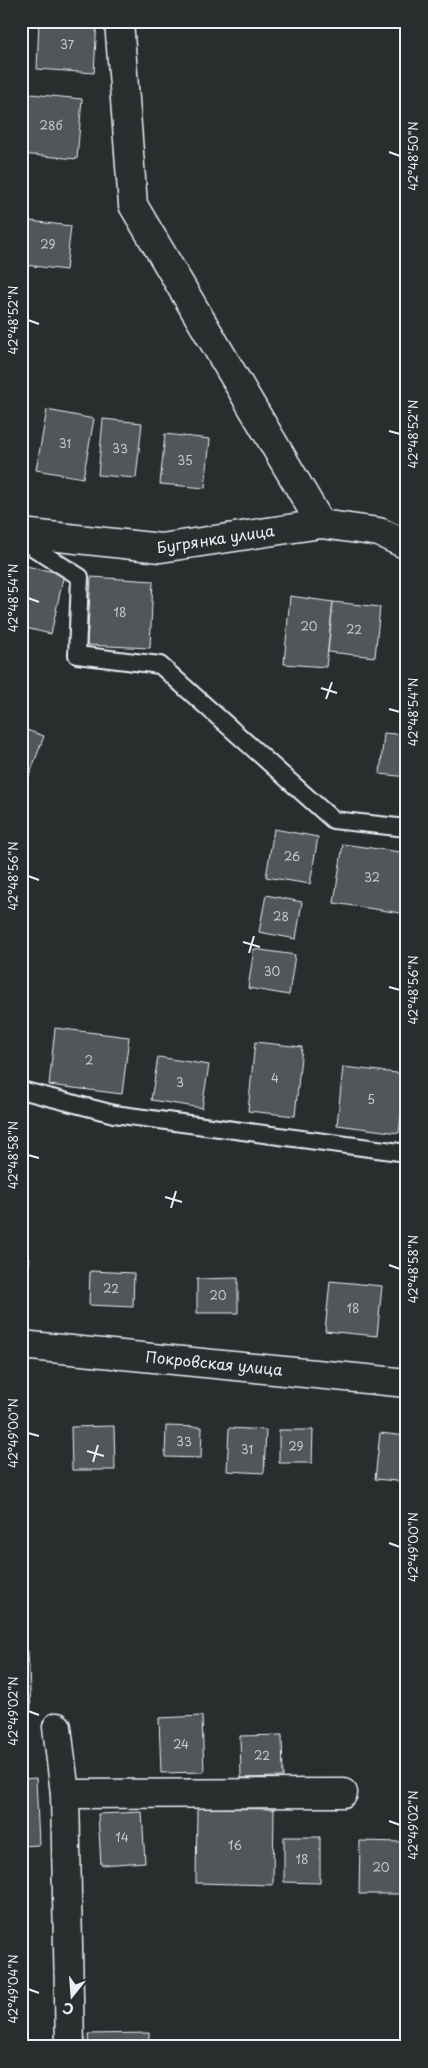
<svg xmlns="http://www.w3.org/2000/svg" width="428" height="2068" font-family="'Playpen Sans',sans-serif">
<rect width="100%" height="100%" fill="#2a2d2e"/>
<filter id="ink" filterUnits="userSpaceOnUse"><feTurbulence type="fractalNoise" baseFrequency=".02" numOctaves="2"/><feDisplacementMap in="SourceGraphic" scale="10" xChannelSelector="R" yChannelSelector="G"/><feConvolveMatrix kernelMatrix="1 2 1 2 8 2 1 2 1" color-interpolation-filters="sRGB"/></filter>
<g filter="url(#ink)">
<g fill="#535759" stroke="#e8f1f8">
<polygon points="39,21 97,21 94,73 37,69"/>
<polygon points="21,93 82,99 77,159 21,154"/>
<polygon points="30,221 71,226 66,270 25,265"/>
<polygon points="47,410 94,419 83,478 36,470"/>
<polygon points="103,419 142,423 136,478 98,475"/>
<polygon points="165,434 210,439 205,488 160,484"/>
<polygon points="21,565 64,574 51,634 21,627"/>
<polygon points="91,577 153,581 150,648 87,645"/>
<polygon points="290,596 333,602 326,667 284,664"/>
<polygon points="333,602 380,607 375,657 328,652"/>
<polygon points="21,728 44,736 28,779 21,776"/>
<polygon points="384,733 407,735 407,777 380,774"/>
<polygon points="274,829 318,837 310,884 266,877"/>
<polygon points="343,844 407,853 407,914 334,903"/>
<polygon points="266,895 302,902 296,939 259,932"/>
<polygon points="254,949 295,955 289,995 248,988"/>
<polygon points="55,1028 129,1037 122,1094 49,1085"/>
<polygon points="255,1042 302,1047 295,1116 248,1111"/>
<polygon points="158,1057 209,1065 202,1108 151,1100"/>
<polygon points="343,1067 406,1074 399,1133 337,1125"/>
<polygon points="21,1257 30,1258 24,1299 21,1298"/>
<polygon points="90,1271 134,1273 133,1307 89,1305"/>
<polygon points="238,1278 238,1313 197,1313 197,1279"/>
<polygon points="330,1281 382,1286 377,1336 325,1331"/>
<rect x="21" y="1421" width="6" height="48"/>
<polygon points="114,1426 115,1470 72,1470 71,1427"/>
<polygon points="166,1426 202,1427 201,1458 165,1457"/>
<polygon points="229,1428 266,1430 264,1473 227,1471"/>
<polygon points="279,1430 313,1430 312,1463 279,1463"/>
<polygon points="380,1433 407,1436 407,1482 375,1479"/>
<polygon points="21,1651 28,1651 31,1709 21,1709"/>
<polygon points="202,1716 204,1772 161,1773 159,1718"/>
<polygon points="282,1735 283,1777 241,1778 240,1736"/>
<polygon points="36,1778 39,1845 21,1846 21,1779"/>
<polygon points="197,1808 274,1809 273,1885 196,1883"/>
<polygon points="142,1812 145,1862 101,1865 98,1814"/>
<polygon points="284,1837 320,1837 320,1883 284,1882"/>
<polygon points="360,1841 403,1842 402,1894 359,1894"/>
<polygon points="149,2033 149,2047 89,2047 88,2034"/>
</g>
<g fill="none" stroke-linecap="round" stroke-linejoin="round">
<g stroke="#e8f1f8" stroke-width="20">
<g id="service">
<polyline points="21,540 80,577 77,655 160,665 333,820 407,828"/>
<polyline points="21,1090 114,1114 407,1153"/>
</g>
</g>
<g stroke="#e8f1f8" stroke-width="31">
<g id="minor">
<polyline points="119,21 133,205 321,524"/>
<path id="s1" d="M21,533L161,548L321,524L379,532L407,545"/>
<polyline points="57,1727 65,1794 70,2047"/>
<polyline points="65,1794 343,1793"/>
</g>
</g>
<g stroke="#e8f1f8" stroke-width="31">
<g id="tertiary">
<path id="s2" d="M21,1345L407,1383"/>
</g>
</g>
<use href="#service" stroke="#2a2d2e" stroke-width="16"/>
<use href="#minor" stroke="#2a2d2e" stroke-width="28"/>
<use href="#tertiary" stroke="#2a2d2e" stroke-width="28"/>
</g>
</g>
<path fill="none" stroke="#e8f1f8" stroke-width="2" d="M389,152L400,156M28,320L39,324M389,431L400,434M28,598L39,602M321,688L337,693M326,699L332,682M389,709L400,712M28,876L39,880M243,942L260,947M249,953L254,936M389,987L400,990M28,1155L39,1158M165,1197L182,1202M171,1208L176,1191M389,1265L400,1269M28,1433L39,1436M87,1451L104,1456M93,1462L98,1445M389,1543L400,1547M28,1711L39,1715M389,1821L400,1825M28,1989L39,1993"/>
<g text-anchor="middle" stroke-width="4.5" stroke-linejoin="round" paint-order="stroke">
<g font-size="12" fill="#c3cad0">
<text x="67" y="49">37</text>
<text x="51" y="130">28б</text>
<text x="48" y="249">29</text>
<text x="65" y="448">31</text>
<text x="120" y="453">33</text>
<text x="185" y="465">35</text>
<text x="120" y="617">18</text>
<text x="309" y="631">20</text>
<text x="354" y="634">22</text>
<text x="292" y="861">26</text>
<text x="372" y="882">32</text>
<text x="281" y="921">28</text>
<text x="272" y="976">30</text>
<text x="89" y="1065">2</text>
<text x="275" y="1083">4</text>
<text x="180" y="1087">3</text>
<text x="371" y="1104">5</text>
<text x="111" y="1293">22</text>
<text x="218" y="1300">20</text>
<text x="353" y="1313">18</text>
<text x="184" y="1446">33</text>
<text x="296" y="1451">29</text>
<text x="247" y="1454">31</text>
<text x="181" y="1749">24</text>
<text x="262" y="1760">22</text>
<text x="122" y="1842">14</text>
<text x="235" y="1850">16</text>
<text x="302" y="1864">18</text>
<text x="381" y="1872">20</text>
</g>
<g font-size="15" fill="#e8f1f8" stroke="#2a2d2e">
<text dy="5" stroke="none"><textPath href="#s1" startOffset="196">Бугрянка улица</textPath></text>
<text dy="5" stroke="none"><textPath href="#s2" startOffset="194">Покровская улица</textPath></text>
</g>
</g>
<rect width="428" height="2068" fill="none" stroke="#2a2d2e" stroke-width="55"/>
<g transform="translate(72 1996) rotate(197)" stroke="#2a2d2e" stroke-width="4" paint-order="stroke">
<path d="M0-4L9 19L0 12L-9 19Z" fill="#e8f1f8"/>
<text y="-8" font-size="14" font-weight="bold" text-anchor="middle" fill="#e8f1f8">С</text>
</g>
<rect x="28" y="28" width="372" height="2012" fill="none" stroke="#e8f1f8" stroke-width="2"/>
<g font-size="12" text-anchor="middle" fill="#e8f1f8">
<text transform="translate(414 156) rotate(-90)" y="4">42°48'50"N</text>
<text transform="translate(14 320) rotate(-90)" y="4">42°48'52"N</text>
<text transform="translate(414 434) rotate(-90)" y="4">42°48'52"N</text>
<text transform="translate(14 598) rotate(-90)" y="4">42°48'54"N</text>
<text transform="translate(414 712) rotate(-90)" y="4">42°48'54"N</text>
<text transform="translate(14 876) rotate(-90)" y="4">42°48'56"N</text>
<text transform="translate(414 990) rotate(-90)" y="4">42°48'56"N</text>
<text transform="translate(14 1155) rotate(-90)" y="4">42°48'58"N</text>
<text transform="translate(414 1269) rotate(-90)" y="4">42°48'58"N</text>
<text transform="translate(14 1433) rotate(-90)" y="4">42°49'00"N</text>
<text transform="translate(414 1547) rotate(-90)" y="4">42°49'00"N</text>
<text transform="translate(14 1711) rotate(-90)" y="4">42°49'02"N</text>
<text transform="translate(414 1825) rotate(-90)" y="4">42°49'02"N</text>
<text transform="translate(14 1989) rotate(-90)" y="4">42°49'04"N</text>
</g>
</svg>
